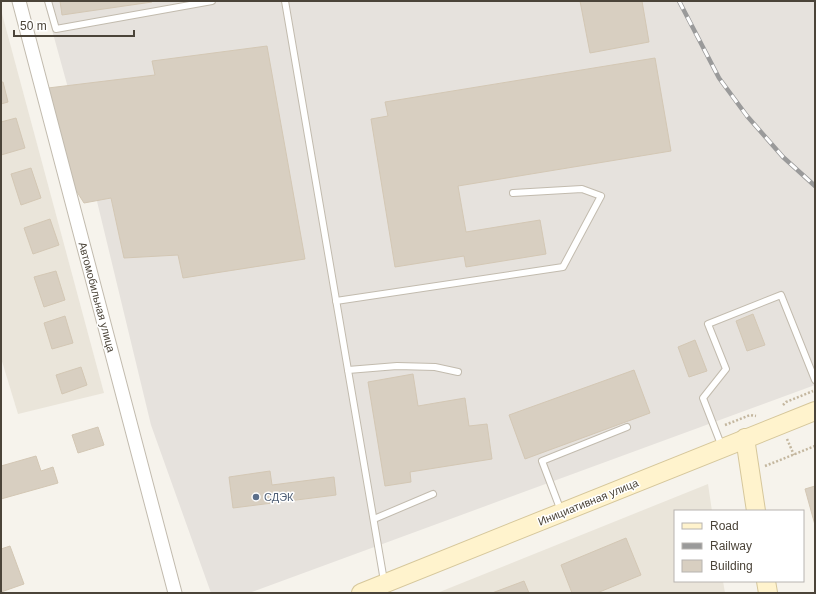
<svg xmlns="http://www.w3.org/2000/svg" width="816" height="594" font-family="Arial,sans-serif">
<rect width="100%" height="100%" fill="#f6f3ec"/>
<g fill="#eae5da">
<polygon points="1,10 104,393 18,414 1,358"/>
<polygon points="708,484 712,511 675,511 675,581 723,581 725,593 437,593"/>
</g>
<polygon fill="#e6e2dd" points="44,1 815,1 815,385 249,593 211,593 151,425 81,135"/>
<g fill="#d8cfc1" stroke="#d3c7b4">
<polygon points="60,1 152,1 152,2 62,15"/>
<polygon points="580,1 642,1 649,42 590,53"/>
<polygon points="267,46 305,259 183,278 178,255 124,258 111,198 84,203 65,173 48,88 155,75 152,61"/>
<polygon points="655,58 671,151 458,186 466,232 540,220 546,254 466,267 464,256 395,267 371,119 388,116 385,102"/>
<polygon points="1,82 3,82 8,102 1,104"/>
<polygon points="16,118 25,148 1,155 1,122"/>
<polygon points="31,168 41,198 21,205 11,174"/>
<polygon points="50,219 59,245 33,254 24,228"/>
<polygon points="56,271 65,300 44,307 34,277"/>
<polygon points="753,314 765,345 747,351 736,321"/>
<polygon points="65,316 73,343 52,349 44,323"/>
<polygon points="695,340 707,371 689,377 678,347"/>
<polygon points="81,367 87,385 62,394 56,375"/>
<polygon points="634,370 650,413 525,459 509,415"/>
<polygon points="413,374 418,406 465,398 469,426 487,424 492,459 410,472 411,482 385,486 368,382"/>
<polygon points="98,427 104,445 78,453 72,435"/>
<polygon points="36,456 41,471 53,467 58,483 1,499 1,466"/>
<polygon points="270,471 272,485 334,477 336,495 233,508 229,477"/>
<polygon points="815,486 815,525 805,489"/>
<polygon points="626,538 641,575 597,593 572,593 561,565"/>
<polygon points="10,546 24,584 1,592 1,549"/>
<polygon points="524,581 529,593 492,593"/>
</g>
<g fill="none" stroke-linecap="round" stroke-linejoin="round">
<g stroke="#c2bbae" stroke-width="8">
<g id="service">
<polyline points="48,1 56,29 212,1"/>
<polyline points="285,1 384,581"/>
<polyline points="336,301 563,267 601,196 582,189 513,193"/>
<polyline points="348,370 397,366 435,367 458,372"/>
<polyline points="722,447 703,398 726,369 708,324 781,295 815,380"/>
<polyline points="561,511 542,461 627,427"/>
<polyline points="374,519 433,494"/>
</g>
</g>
<g stroke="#c2bbae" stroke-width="15">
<polyline id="minor" points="19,1 175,593"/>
</g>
<g stroke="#d6c79b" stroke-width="20">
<g id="secondary">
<polyline points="745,438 756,511"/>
<polyline points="766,581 768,593"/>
<polyline points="361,593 815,411"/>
</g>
</g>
<g stroke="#c4b79f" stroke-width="2.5" stroke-dasharray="2 2" stroke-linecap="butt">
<polyline points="783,405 786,402 813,391"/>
<polyline points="725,425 750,415 756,416"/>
<polyline points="787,439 794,455"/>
<polyline points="765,466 815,446"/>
</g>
<use href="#service" stroke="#fff" stroke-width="6"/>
<use href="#minor" stroke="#fff" stroke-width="13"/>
<use href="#secondary" stroke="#fff3cd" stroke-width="18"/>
<g stroke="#9a9a9a" stroke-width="4.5">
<polyline id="rail" points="679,1 719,78 747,116 783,157 815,186"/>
</g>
<use href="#rail" stroke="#fff" stroke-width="3" stroke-dasharray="9" stroke-linecap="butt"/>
</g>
<circle fill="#5c6f8a" stroke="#fff" stroke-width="1.5" cx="256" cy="497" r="4"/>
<g text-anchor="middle" stroke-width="3" stroke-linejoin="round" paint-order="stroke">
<g font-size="11" fill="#4b4439" stroke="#fff">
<text transform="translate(97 297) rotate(75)" y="4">Автомобильная улица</text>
<text transform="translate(588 502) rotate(-22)" y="4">Инициативная улица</text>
</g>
<g font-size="11" fill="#4e5e75" stroke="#fff" text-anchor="start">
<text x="264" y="501">СДЭК</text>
</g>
</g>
<rect width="816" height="594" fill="none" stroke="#4b4439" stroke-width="4"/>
<rect x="674" y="510" width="130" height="72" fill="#ffffff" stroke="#b7b4b0"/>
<rect x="682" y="523" width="20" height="6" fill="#fff3cd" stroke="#b7b4b0"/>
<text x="710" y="530" font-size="12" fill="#4b4439">Road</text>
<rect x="682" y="543" width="20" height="6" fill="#9a9a9a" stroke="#b7b4b0"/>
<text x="710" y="550" font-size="12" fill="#4b4439">Railway</text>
<rect x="682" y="560" width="20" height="12" fill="#d8cfc1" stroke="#b7b4b0"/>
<text x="710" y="570" font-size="12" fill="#4b4439">Building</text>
<path d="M14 30v6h120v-6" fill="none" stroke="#4b4439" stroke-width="2"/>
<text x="20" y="30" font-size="12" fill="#4b4439" stroke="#ffffff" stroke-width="3" paint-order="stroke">50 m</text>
</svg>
